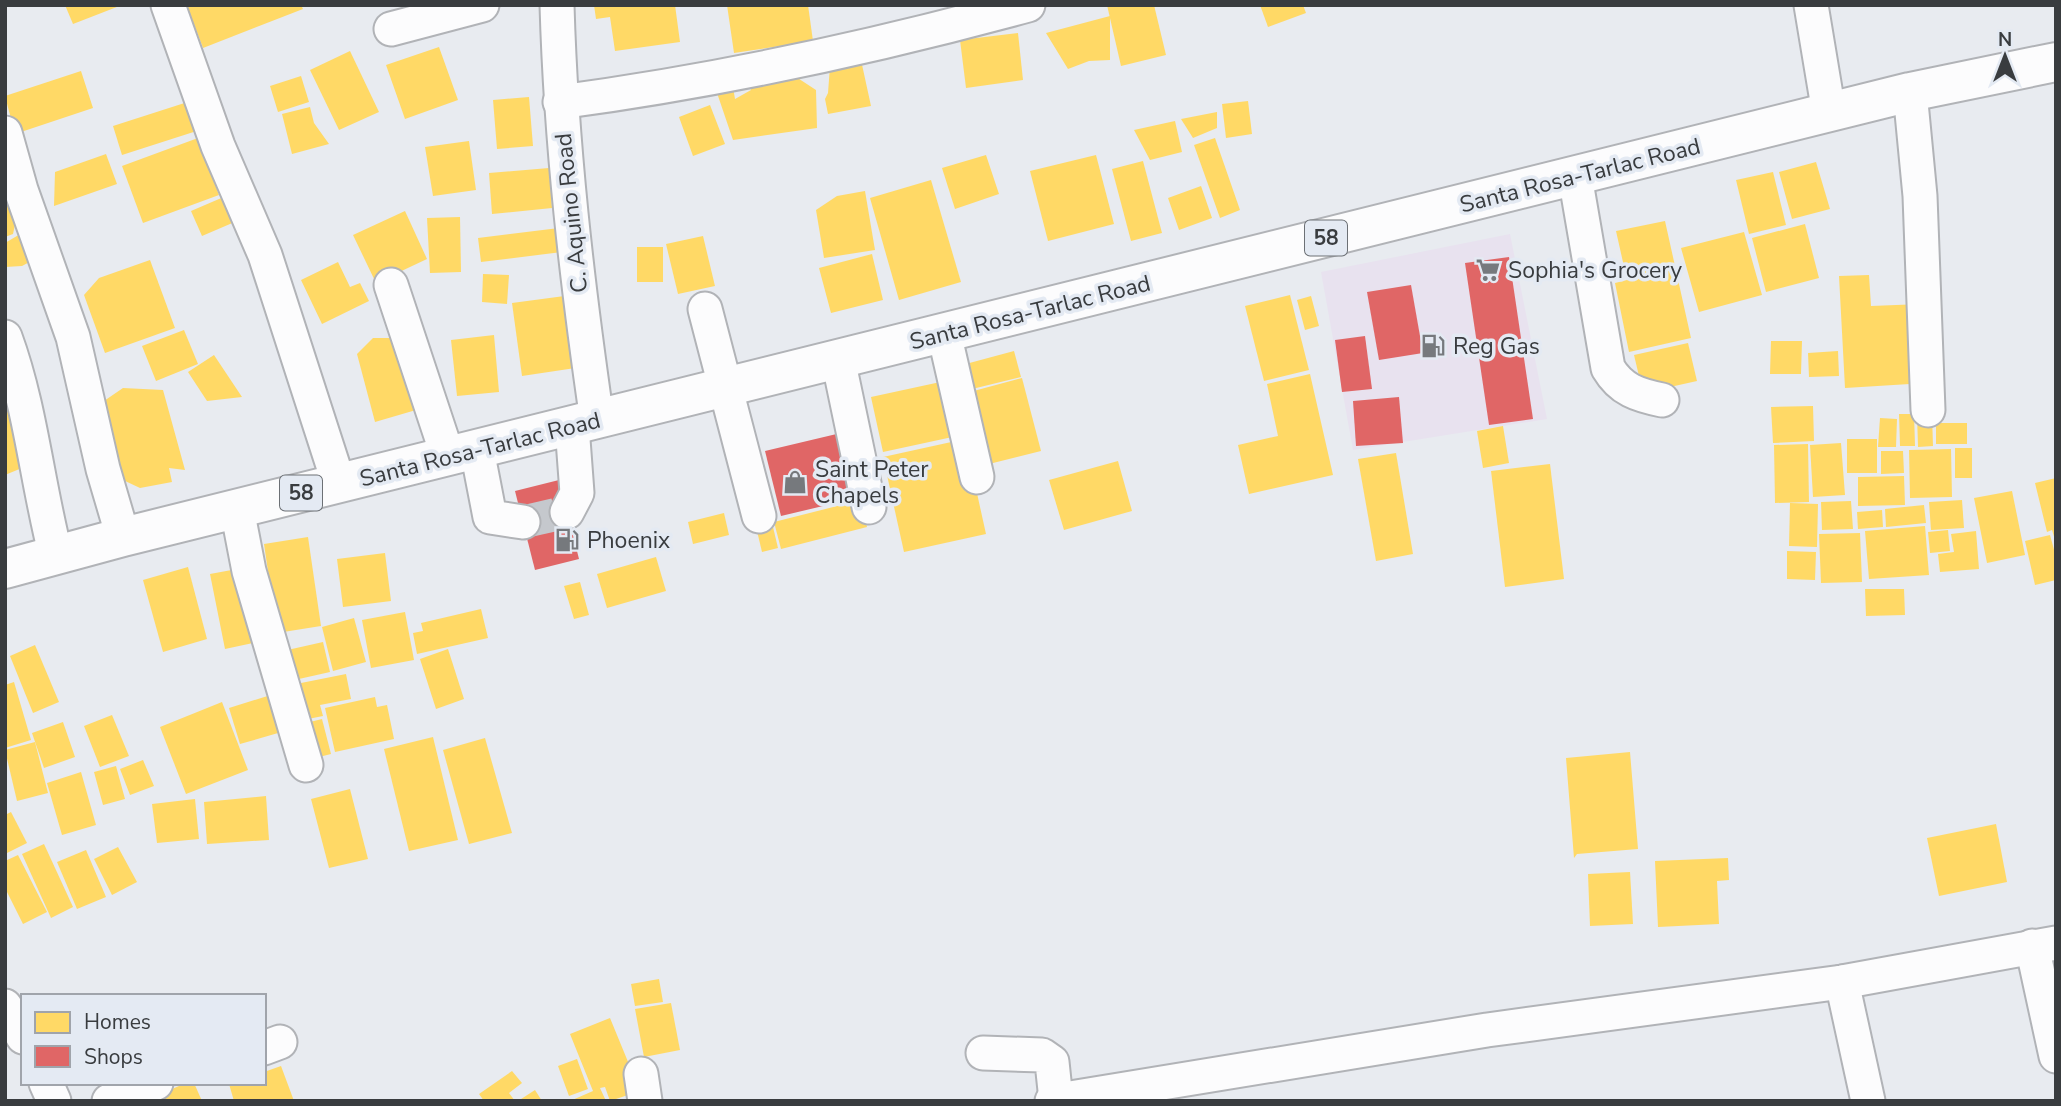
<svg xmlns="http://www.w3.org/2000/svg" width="2061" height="1106" font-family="'Nunito Sans',sans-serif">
<rect width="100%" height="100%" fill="#e8ebf0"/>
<polygon fill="#e8e2ef" points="1510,234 1547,419 1353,450 1321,272"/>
<g fill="#ffd966">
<polygon points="65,5 122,5 73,24"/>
<polygon points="301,5 303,9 203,48 187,6"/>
<polygon points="594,5 675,5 680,42 615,51 610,17 596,19"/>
<polygon points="727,5 808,5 813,41 734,53"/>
<polygon points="1107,5 1154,5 1166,55 1121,66"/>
<polygon points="1260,5 1303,5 1306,13 1268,27"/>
<polygon points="1110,16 1110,60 1089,61 1068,69 1046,33"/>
<polygon points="1018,33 1023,80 966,88 960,40"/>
<polygon points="439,47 458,100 405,119 386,65"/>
<polygon points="350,51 379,112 339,130 310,70"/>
<polygon points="861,60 871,106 828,114 825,99 828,93 830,66"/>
<polygon points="81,71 93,108 15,134 5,96"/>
<polygon points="790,73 816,90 817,128 733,140 716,90 733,87 735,99 751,90 748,81"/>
<polygon points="301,76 309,102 278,112 270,86"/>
<polygon points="529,97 533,146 497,149 493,100"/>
<polygon points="197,99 206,128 122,155 113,126"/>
<polygon points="1248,101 1252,134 1226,138 1222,104"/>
<polygon points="710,105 725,144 693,156 679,117"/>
<polygon points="310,107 314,123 329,144 292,154 282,114"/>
<polygon points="1217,112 1217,128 1193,138 1181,119"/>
<polygon points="1175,121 1182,152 1150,160 1134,130"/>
<polygon points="198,138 219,195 143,223 122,166"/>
<polygon points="1215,138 1240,210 1220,218 1194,145"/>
<polygon points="469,141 476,190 433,196 425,147"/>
<polygon points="106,154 117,184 54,206 55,172"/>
<polygon points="986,155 999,194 955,209 942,168"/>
<polygon points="1096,155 1114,224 1048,241 1030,171"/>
<polygon points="1143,161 1162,233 1131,241 1112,169"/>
<polygon points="1816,162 1830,209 1792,219 1779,172"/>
<polygon points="549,168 552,208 492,214 489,173"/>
<polygon points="1773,172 1786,225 1749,234 1736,180"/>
<polygon points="5,180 16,220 13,234 5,237"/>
<polygon points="931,180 961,282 899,300 870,198"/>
<polygon points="1201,186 1212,218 1179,230 1168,198"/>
<polygon points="865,191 875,250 824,258 816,210 837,196"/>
<polygon points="226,196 237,221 202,236 191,211"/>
<polygon points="405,211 427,259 376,283 353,235"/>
<polygon points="460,217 461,272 430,273 427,218"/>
<polygon points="1665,221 1691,338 1629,352 1615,283 1627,280 1616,231"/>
<polygon points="1805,224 1819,278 1766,292 1752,238"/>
<polygon points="559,228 562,252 481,262 478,238"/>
<polygon points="1744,232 1762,295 1699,312 1681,248"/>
<polygon points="22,233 37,258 22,266 5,267 5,243"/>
<polygon points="703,236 715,286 678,294 666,244"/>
<rect x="637" y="247" width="26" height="35"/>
<polygon points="872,254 883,300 831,313 819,268"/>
<polygon points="150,260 175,328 105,353 84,295 99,278"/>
<polygon points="338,262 350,287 360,283 369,301 322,324 301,280"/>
<polygon points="483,274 509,275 507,304 482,302"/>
<polygon points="1869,275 1871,306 1921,304 1926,383 1845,388 1839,276"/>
<polygon points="572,295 582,367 522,376 512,303"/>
<polygon points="1290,295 1309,370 1264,381 1245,306"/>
<polygon points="1311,296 1319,326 1305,330 1297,300"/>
<polygon points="184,330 198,364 156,381 142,346"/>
<polygon points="494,335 499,392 457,396 451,340"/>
<polygon points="373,338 396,338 416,410 375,422 357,354"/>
<polygon points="1771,341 1802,341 1801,374 1770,374"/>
<polygon points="1688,343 1697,381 1643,393 1634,355"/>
<polygon points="1014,351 1021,377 968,390 962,365"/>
<polygon points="1838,351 1839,376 1809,377 1808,353"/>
<polygon points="214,355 242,397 207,401 188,372"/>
<polygon points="1310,374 1333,475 1249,494 1238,445 1278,436 1267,384"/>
<polygon points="1022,378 1041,451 989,464 970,392"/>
<polygon points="945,381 957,436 883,452 871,397"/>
<polygon points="123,388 163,390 185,470 169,468 172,482 140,488 123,480 104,401"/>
<polygon points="5,395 34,463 5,475"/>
<polygon points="1813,406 1814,441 1773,443 1771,407"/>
<polygon points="1899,414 1914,414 1915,446 1900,446"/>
<polygon points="1917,415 1932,415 1933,446 1918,447"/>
<polygon points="1880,418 1897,419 1896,447 1878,447"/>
<rect x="1936" y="423" width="31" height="21"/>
<polygon points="1503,426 1509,463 1483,468 1477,431"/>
<polygon points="965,439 986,534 904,552 883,457"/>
<rect x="1847" y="439" width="30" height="34"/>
<polygon points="1841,443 1845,495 1813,497 1810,445"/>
<polygon points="1808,444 1809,502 1775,503 1774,445"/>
<rect x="1955" y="448" width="17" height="30"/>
<polygon points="1951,449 1952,497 1910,498 1909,450"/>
<polygon points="1881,451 1903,451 1904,473 1881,474"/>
<polygon points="1396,453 1413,554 1376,561 1358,459"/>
<polygon points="1118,461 1132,511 1064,530 1049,480"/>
<polygon points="1550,464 1564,579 1505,587 1491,471"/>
<polygon points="1904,476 1905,505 1858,506 1858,477"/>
<polygon points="2056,478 2056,540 2055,540 2052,530 2047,532 2035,483"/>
<polygon points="2012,491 2025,555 1987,563 1974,498"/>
<polygon points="861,500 867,527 781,549 774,522"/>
<polygon points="1962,500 1964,528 1931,530 1929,502"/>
<polygon points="1851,501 1853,529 1822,530 1821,502"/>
<polygon points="1790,503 1818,504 1817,547 1789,546"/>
<polygon points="1924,505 1926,523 1886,527 1885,509"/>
<polygon points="1882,510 1883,527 1858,529 1857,512"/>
<polygon points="724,513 729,535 693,544 688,522"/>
<polygon points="1925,526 1929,575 1869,579 1865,531"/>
<polygon points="773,527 778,548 762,552 757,531"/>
<polygon points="1948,530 1950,551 1930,553 1928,532"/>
<polygon points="1976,531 1979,569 1940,572 1938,554 1954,552 1951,534"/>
<polygon points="1860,533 1862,582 1821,583 1819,534"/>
<polygon points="2050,535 2056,557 2056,580 2035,585 2025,541"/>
<polygon points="308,537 321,626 277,633 264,544"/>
<polygon points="1787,551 1816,552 1815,580 1787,579"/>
<polygon points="385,553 391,601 343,607 337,559"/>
<polygon points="656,557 666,591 607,608 597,574"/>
<polygon points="188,567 207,639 163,652 143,580"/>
<polygon points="237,569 253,643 225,649 210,574"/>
<polygon points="580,582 589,615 574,619 564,586"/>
<polygon points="1865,589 1904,589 1905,615 1866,616"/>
<polygon points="481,609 488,638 417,654 413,633 423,631 421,623"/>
<polygon points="405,612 414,660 371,668 362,620"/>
<polygon points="354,618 366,662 333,671 322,627"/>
<polygon points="323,642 330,672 290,681 283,651"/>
<polygon points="35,645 59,702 33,713 10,656"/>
<polygon points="448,649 464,699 436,709 420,659"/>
<polygon points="346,674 351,699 320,705 323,716 303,720 296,684"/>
<polygon points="14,682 31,740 5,748 5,685"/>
<polygon points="274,694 285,731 240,744 229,708"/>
<polygon points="375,697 377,707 387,705 394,739 335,752 325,708"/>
<polygon points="222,702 248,770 186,794 160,727"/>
<polygon points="112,715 129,756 100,767 84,726"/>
<polygon points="322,719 331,754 307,760 298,725"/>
<polygon points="63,722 75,757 44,768 32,733"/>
<polygon points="433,737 458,840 409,851 384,749"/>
<polygon points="485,738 512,833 469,844 443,750"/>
<polygon points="35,742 48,793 17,801 5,750"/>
<polygon points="1630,752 1638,849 1577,854 1574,858 1566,758"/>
<polygon points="143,760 154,786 130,795 120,769"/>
<polygon points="116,766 125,799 103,805 94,772"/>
<polygon points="81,772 96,825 62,835 47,783"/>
<polygon points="350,789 368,859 329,868 311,799"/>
<polygon points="266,796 269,840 207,844 204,802"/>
<polygon points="195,799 199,839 157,843 152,804"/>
<polygon points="11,812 27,843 5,854 5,815"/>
<polygon points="1996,824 2007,882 1939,896 1927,838"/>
<polygon points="44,844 73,907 51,918 22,854"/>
<polygon points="118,847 137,882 112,895 94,859"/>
<polygon points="86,850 106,897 77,909 57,862"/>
<polygon points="18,855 47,912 23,924 5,888 5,861"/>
<polygon points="1728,858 1729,880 1717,881 1719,924 1658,927 1655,861"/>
<polygon points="1630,872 1633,924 1590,926 1588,874"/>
<polygon points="659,979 663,1002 635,1006 631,984"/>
<polygon points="671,1003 680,1050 644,1057 635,1009"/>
<polygon points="610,1018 640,1091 610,1101 605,1087 600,1088 606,1101 570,1101 593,1091 570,1034"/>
<polygon points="577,1059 588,1089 569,1096 558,1066"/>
<polygon points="281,1066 294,1101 234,1101 229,1084 264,1083 264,1072"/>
<polygon points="512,1071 522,1083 509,1093 515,1101 484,1101 479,1094"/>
<polygon points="186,1083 194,1083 202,1101 158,1101 156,1096"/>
<polygon points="535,1090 542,1101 518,1101"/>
</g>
<g fill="#e06666">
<polygon points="1509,257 1533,419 1489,425 1465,263"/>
<polygon points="1411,285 1423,353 1379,360 1367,292"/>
<polygon points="1365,336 1372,389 1342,392 1335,340"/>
<polygon points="1399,397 1403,443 1356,446 1353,401"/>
<polygon points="845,432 861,497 781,516 765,451"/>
<polygon points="559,480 579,559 535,570 515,491"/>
</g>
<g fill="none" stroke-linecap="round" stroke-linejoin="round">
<polyline stroke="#c5c8cd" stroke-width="33" stroke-dasharray="33 17" stroke-linecap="butt" points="523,522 567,512"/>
<g stroke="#b1b3b7" stroke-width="37">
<g id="minor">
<polyline points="168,5 218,146 265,255 339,484"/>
<path d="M557,5C561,145 577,282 597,420"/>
<polyline points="1811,5 1829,113"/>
<polyline points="391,29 482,5"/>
<polyline points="1910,92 1920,196 1928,410"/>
<path d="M560,102C718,81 874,47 1028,5"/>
<polyline points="5,133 21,190 73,337 103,469 123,537"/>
<path d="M1575,176L1608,368C1621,390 1638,395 1662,400"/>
<polyline points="391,285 448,457"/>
<polyline points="705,309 759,516"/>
<polyline points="944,333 977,477"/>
<path d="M5,337C31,408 37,483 56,556"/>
<polyline points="838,359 869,507"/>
<polyline points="477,450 490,517 523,522"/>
<polyline points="237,509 249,571 306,765"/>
<polyline points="567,512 577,493 572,426"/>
<polyline points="2032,946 2056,1056"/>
<polyline points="1842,982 1868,1101"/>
<polyline points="5,1006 23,1037"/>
<polyline points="264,1048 280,1042"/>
<polyline points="983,1053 1042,1055 1052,1062 1056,1100"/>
<polyline points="641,1074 645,1101"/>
<polyline points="46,1083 54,1101"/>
<polyline points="109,1101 156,1083"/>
<polyline points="1052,1101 1487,1030 1842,982 2056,943"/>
</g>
</g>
<g stroke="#b1b3b7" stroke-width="42">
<polyline id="highway" points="5,569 123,537 1910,92 2056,62"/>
</g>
<use href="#minor" stroke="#fcfcfd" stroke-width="33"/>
<use href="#highway" stroke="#fcfcfd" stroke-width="38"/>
</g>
<defs>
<g id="supermarket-bare" transform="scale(1.89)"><path d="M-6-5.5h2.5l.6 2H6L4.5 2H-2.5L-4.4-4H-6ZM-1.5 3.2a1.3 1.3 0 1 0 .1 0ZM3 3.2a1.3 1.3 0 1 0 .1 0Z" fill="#76797d" stroke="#e4eaf3" stroke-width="2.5" paint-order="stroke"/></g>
<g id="fuel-bare" transform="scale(1.89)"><path d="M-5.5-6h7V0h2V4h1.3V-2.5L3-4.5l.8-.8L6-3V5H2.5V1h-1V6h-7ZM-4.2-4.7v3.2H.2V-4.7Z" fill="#76797d" stroke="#e4eaf3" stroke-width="2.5" paint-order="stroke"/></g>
<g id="shop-bare" transform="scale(1.89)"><path d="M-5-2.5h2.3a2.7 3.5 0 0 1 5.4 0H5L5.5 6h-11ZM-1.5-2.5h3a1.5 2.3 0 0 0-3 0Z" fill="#76797d" stroke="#e4eaf3" stroke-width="2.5" paint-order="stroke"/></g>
</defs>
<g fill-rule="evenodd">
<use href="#supermarket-bare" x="1488" y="270"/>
<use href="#fuel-bare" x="1433" y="346"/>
<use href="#shop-bare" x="795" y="482"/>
<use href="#fuel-bare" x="567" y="540"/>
</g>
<g text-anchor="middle" stroke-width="7" stroke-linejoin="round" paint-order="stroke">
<g fill="#e4eaf3" stroke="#6c7075" stroke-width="2">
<rect x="1305" y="220.5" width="42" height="35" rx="5"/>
<rect x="280" y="475.5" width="42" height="35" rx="5"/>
</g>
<g font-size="21" font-weight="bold" fill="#393c3f">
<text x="1326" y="245">58</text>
<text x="301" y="500">58</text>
</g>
<g font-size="23" fill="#393c3f" stroke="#e4eaf3">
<text transform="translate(1580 175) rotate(-14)" y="8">Santa Rosa-Tarlac Road</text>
<text transform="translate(571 213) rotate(-96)" y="8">C. Aquino Road</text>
<text transform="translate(1030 312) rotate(-14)" y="8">Santa Rosa-Tarlac Road</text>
<text transform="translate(480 449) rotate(-14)" y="8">Santa Rosa-Tarlac Road</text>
</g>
<g font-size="23" fill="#393c3f" stroke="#e4eaf3" text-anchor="start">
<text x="1508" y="278">Sophia's Grocery</text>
<text x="1453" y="354">Reg Gas</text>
<text x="815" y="477">Saint Peter<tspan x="815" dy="26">Chapels</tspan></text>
<text x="587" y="548">Phoenix</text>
</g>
</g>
<rect width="2061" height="1106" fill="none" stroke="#393c3f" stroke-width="14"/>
<rect x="21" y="994" width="245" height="91" fill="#e4eaf3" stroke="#a0a4ab" stroke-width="2"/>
<rect x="35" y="1012" width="35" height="21" fill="#ffd966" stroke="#a0a4ab" stroke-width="2"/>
<text x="84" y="1029" font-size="21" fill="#393c3f">Homes</text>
<rect x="35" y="1046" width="35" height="21" fill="#e06666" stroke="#a0a4ab" stroke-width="2"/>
<text x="84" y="1064" font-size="21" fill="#393c3f">Shops</text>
<g transform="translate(2005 56)" stroke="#e4eaf3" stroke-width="5" paint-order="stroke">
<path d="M0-5L12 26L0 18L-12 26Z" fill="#393c3f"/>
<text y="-10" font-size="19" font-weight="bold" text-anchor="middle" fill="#393c3f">N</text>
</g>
</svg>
